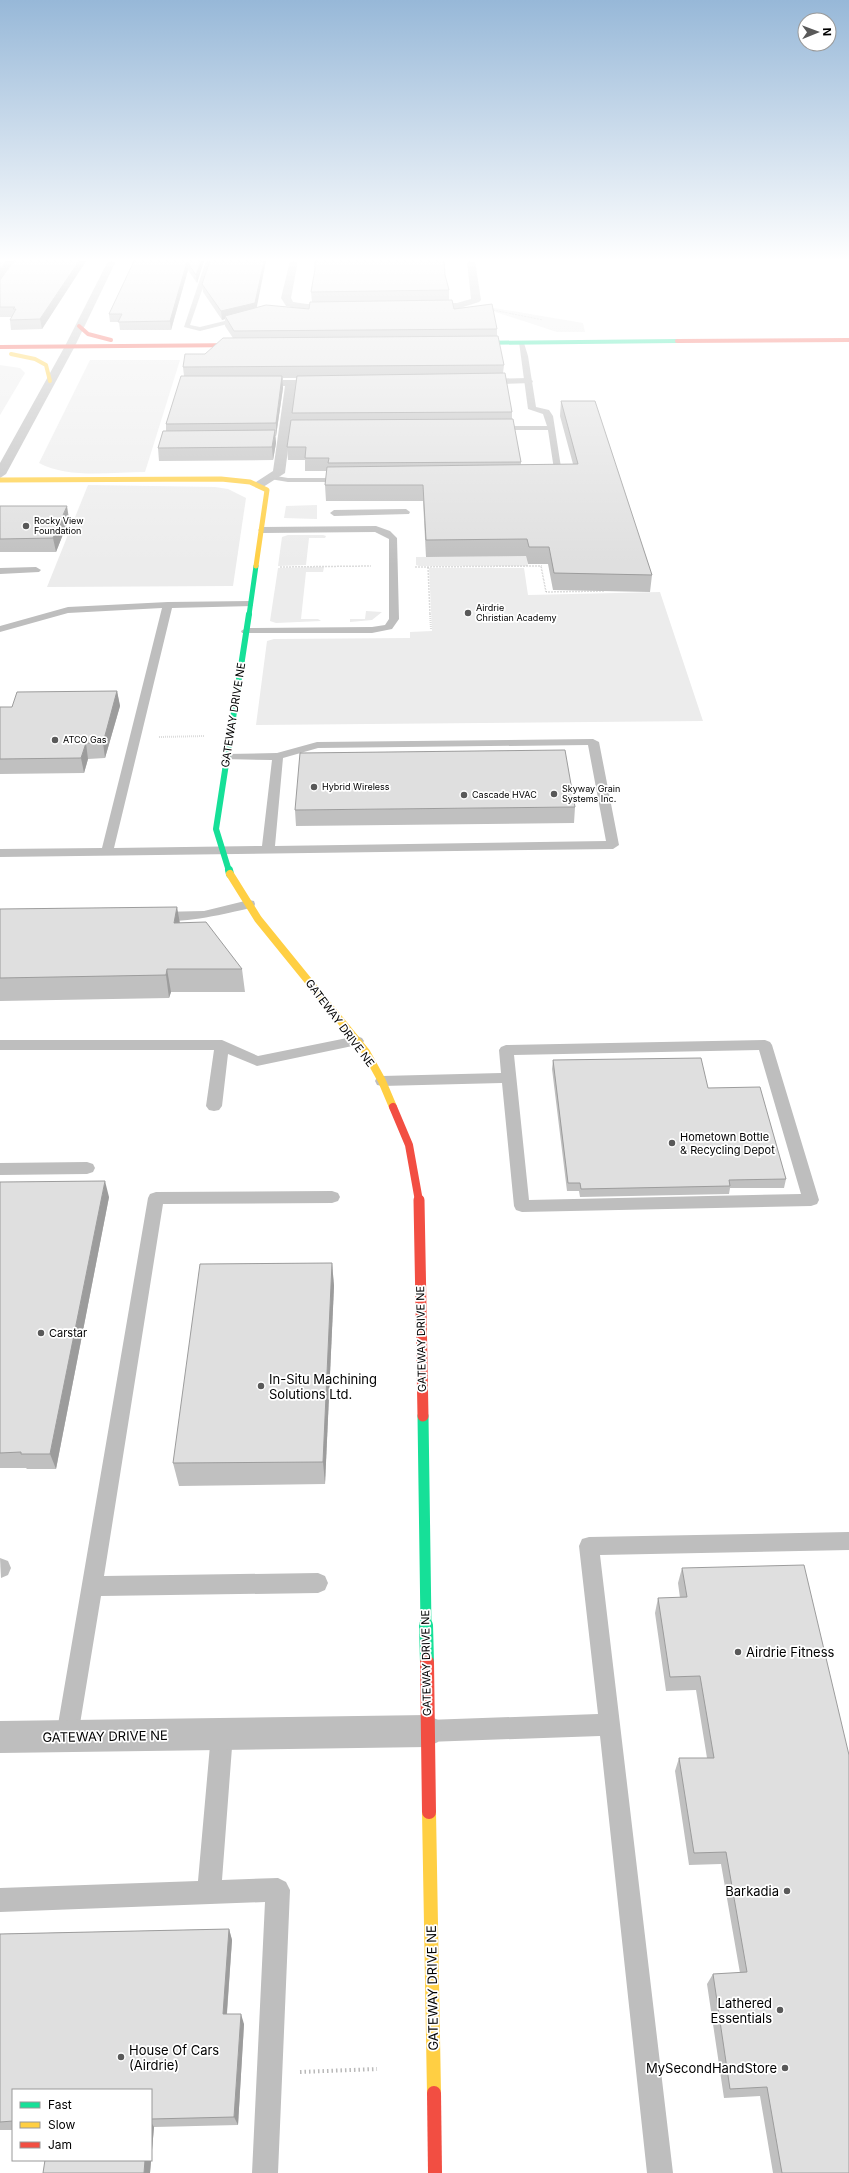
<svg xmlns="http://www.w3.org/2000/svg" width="849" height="2173" font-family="Inter,sans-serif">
<rect width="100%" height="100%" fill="#fff"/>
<g fill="#ececec">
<polygon points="488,307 583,323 585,332 557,332 483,308"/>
<path d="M90,360H180L145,472C111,472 69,479 39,463Z"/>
<polygon points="0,365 20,368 25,373 0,415"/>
<polygon points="88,485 215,487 228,489 246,498 233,586 47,587"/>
<polygon points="317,505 317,519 284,518 286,506"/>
<polygon points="288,535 323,535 326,536 325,538 309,538 306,565 278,566 282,537"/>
<polygon points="526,556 528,566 419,566 416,565 416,557"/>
<polygon points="324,567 323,572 306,572 301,619 318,619 321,621 276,623 270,621 278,568"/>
<polygon points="429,568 524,568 528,595 660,592 703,721 256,725 267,641 274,639 410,638 410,632 432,631"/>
<polygon points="366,611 382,612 372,620 350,622 350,619 365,619"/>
</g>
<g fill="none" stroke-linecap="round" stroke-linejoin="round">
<polyline stroke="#b9b9b9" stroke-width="1" stroke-dasharray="0.5 1" stroke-linecap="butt" points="493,310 543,320"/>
<g stroke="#b9b9b9" stroke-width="1.5" stroke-dasharray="0.5 1" stroke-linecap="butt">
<polyline points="280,567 371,566"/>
<polyline points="415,567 541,566 546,592 604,591"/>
<polyline points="428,567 430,615"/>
</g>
<g stroke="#b9b9b9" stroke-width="2" stroke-dasharray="0.5 1.5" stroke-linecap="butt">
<polyline points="430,614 431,629"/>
<polyline points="159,737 204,736"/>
</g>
<polyline stroke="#b9b9b9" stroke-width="4" stroke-dasharray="1.5 3" stroke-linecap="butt" points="300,2072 377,2069"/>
<g fill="#bebebe" fill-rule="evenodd">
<polygon points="206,261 212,261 190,325 200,327 245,316 248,318 247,319 200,331 184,327"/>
<polygon points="519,342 524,343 528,356 536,407 549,410 553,416 563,480 553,480 549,478 555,476 548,430 494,430 490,428 494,426 547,426 543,414 528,409"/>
<polygon points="270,475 288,478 345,478 349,480 345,482 288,482 270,479"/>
<polygon points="406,509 410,512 409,514 334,516 330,513 334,510"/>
<polygon points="376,526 390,531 397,538 399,619 392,629 372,633 242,633 241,631 246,628 372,627 385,625 389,619 389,539 375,532 262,533 258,530 262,527"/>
<polygon points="36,567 41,570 39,572 0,574 0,568"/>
<path d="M250,601L253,602V606L172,608L114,848L262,846L272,760L223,759L221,757L227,754L277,753L317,742L593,739L599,742L619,845L613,849L0,857V849L102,848L162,608L68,613L0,632V626L68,607L168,602ZM588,745L606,841L275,846L283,758L318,748Z"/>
<path d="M249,900L254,901L255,904L254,907C238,911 162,930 152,916L159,912L204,911Z"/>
<polygon points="357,1036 362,1038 364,1041 362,1044 257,1066 228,1054 222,1106 219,1110 214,1111 209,1110 206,1106 214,1050 0,1050 0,1040 222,1040 258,1056"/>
<path d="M765,1040L770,1042L772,1045L819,1200L817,1204L811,1206L522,1212L516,1210L514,1206L502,1083L382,1086L377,1085L375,1081L377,1077L382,1076L501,1073L499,1050L501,1047L506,1045ZM759,1050L801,1194L529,1200L514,1055Z"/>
<polygon points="87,1162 93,1164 95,1168 93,1172 87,1174 0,1175 0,1163"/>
<polygon points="332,1191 338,1193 340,1197 338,1201 332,1203 163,1204 104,1576 318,1573 325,1576 328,1583 325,1590 318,1593 101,1596 78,1736 75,1744 67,1747 59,1744 56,1736 148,1198 150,1194 156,1192"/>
<polygon points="849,1532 849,1550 600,1555 673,2173 647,2173 600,1736 427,1742 419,1739 416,1731 419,1723 427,1720 598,1714 579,1546 582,1539 589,1537"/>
<polygon points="0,1558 8,1561 11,1568 8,1575 1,1578"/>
<polygon points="222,1723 230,1726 233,1734 222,1880 278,1878 286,1882 290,1890 278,2173 252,2173 265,1902 0,1912 0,1888 198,1881 211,1734 214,1726"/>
</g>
<g fill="#bebebe" fill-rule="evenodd">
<polygon points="108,261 116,261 75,346 6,474 0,478 0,463 65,346"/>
<polygon points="290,261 298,261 291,298 293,302 307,304 340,303 345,306 343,308 307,310 286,306 281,298"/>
<polygon points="467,261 475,261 481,300 479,302 457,309 420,308 418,306 423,303 457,303 471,299"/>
<polygon points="528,378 533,381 532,383 477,385 472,382 477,379"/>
<polygon points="253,380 326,380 331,383 326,386 296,386 285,473 260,489 254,485 256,482 273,471 285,386 249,385 248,383 249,381"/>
<polygon points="427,1715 438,1720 443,1731 438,1742 427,1747 0,1753 0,1721"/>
</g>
<polyline stroke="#16e098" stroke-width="4" points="470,343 677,341"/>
<polyline stroke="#16e098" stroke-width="5" points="249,615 256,566"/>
<polyline stroke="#16e098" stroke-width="6" points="229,871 216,829 249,614"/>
<polyline stroke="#16e098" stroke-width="8" points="229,870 230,874"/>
<polyline stroke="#16e098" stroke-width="11" points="423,1416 426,1626"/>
<polyline stroke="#16e098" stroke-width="14" points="426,1625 427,1662"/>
<polyline stroke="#ffcf43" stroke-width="4" points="11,354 35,359 46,365 50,381"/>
<polyline stroke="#ffcf43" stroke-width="5" points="0,480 221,479 250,482 267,490 256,566"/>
<polyline stroke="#ffcf43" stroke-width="8" points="230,874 258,919 366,1052 382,1081 393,1107"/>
<polyline stroke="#ffcf43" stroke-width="14" points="429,1812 434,2093"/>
<g stroke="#f24e42" stroke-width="4">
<polyline points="79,326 88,334 111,340"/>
<polyline points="677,341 849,340"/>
<polyline points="0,347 246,345"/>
</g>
<polyline stroke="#f24e42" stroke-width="8" points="393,1107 409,1145 419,1201"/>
<polyline stroke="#f24e42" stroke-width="11" points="419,1200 423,1416"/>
<g stroke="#f24e42" stroke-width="14">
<polyline points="427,1662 429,1812"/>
<polyline points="434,2093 435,2173"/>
</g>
</g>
<g fill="#c0c0c0">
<polygon points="0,261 86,261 42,329 11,330 10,320 12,317 0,317"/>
<polygon points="134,261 204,261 197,283 188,270 171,330 120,330 119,322 110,322 109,314"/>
<polygon points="445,275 449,290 449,300 454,309 497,329 497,336 504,365 503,373 512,412 512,419 521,462 521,465 573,464 560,416 561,401 652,575 650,592 553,590 548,564 528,564 526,556 426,557 423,501 326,501 325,485 327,471 305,471 305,460 288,460 287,447 292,420 292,413 296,378 283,378 283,388 276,436 275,436 276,443 273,460 159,461 158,448 166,431 166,424 184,376 183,367 205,354 233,338 225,326 225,319 222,320 203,292 202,284 257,308 309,309 312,302 311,292"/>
<polygon points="0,506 69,519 56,552 0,552"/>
<polygon points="117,691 120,706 105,758 88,759 84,773 0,774 0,707 12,707"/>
<polygon points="575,807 574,823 296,826 295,810"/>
<polygon points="0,909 180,923 242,969 245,992 171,992 169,998 0,1001"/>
<polygon points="553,1060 708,1088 786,1179 784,1188 730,1188 729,1194 580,1197 579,1191 567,1191 552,1069"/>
<polygon points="0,1182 109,1197 56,1469 27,1469 26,1468 0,1468"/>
<polygon points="332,1263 334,1286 325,1484 179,1486 173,1463"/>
<polygon points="682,1568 849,2173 773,2173 760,2096 724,2098 707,1984 713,1974 740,1973 721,1864 689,1865 675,1771 679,1758 707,1758 696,1690 666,1691 655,1613 658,1598 680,1598 678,1583"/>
<polygon points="229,1929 232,1940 227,2014 244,2024 238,2125 154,2127 150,2173 43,2173 151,2160 151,2090 13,2090 13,2130 0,2130 0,1934"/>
</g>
<g fill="#9c9c9c">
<polygon points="6,261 14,261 0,281 0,270"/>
<polygon points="79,261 86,261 42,329 40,319"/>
<polygon points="201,261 204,261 197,283 196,275"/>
<polygon points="264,261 266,261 256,311 225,316 225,319 222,320 221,311"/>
<polygon points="187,262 188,270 171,330 170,321"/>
<polygon points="282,376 283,388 276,436 276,423"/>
<polygon points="275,430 276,443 273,460 272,447"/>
<polygon points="67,506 69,519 56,552 53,538"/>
<polygon points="117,691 120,706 105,758 103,743"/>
<polygon points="86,743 88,759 84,773 81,758"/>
<polygon points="177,907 181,929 174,923"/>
<polygon points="167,969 171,992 169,998 166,975"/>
<polygon points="105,1181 109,1197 56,1469 50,1454"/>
<polygon points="332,1263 334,1286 325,1484 323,1462"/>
<polygon points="229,1929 232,1940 226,2024 223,2014"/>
<polygon points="241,2014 244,2024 238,2125 234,2117"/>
<polygon points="151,2122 154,2127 150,2173 144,2173 145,2160 151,2160"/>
</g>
<g fill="#dfdfdf" stroke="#9c9c9c">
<polygon points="0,261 6,261 0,270"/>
<polygon points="14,261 79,261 40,319 10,320 16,309 13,309 15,307 0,307 0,280"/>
<polygon points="134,261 201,261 196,275 187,262 170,321 118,322 122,314 109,314"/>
<polygon points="210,261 264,261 255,303 221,311 202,284"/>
<polygon points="315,261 444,261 445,275 449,290 311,292 315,269"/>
<polygon points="452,300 454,309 492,304 497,329 234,331 225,316 266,305 309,309 310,302"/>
<polygon points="498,336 504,365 183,367 185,354 205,354 223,338"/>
<polygon points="505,373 512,412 292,413 297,376"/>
<polygon points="181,376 282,376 276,423 166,424"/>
<polygon points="561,401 595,401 652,575 554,573 549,547 529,547 527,539 426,540 423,485 325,485 327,467 578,464"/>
<polygon points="513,419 521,462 328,463 329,458 305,458 306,447 287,447 291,420"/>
<polygon points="275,430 272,447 158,448 163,431"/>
<polygon points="0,506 67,506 53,538 0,539"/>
<polygon points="117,691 103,743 86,743 81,758 0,759 0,707 12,707 17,692"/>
<polygon points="565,750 575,807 295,810 300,753"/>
<polygon points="177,907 174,923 206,922 242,969 167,969 166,975 0,978 0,909"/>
<polygon points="701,1058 708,1088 760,1087 786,1179 729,1180 730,1186 581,1189 580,1183 568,1183 553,1060"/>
<polygon points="105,1181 50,1454 21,1454 21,1452 0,1453 0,1182"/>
<polygon points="332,1263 323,1462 173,1463 200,1264"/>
<polygon points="804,1565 849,1755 849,2173 782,2173 767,2087 730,2089 713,1974 747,1972 726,1852 694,1853 679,1758 714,1758 700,1676 670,1677 658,1598 687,1597 682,1568"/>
<polygon points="229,1929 223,2014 241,2014 234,2117 151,2119 151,2090 13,2090 13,2121 0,2122 0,1934"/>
<polygon points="45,2160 145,2160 144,2173 43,2173"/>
</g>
<linearGradient id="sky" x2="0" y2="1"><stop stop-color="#97b8d8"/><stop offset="0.46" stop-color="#fff"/><stop offset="1" stop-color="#fff" stop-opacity="0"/></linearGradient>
<rect width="849" height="565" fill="url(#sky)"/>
<g fill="#595959" stroke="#fff" stroke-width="1.5">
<circle cx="26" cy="526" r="4"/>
<circle cx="468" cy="613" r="4"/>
<circle cx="55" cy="740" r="4"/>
<circle cx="314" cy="787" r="4"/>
<circle cx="554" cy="794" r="4"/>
<circle cx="464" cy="795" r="4"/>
<circle cx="672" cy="1143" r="4"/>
<circle cx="41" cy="1333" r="4"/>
<circle cx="261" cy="1386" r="4"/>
<circle cx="738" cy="1652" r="4"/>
<circle cx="787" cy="1891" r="4"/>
<circle cx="780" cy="2010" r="4"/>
<circle cx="121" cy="2057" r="4"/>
<circle cx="785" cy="2068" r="4"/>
</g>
<g text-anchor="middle" stroke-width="3.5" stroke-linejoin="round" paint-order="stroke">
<g font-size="9" fill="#000" stroke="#fff" text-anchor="start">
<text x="34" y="524">Rocky View<tspan x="34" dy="10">Foundation</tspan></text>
<text x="476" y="611">Airdrie<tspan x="476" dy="10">Christian Academy</tspan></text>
<text x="63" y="743">ATCO Gas</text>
<text x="322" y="790">Hybrid Wireless</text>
<text x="562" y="792">Skyway Grain<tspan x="562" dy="10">Systems Inc.</tspan></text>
<text x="472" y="798">Cascade HVAC</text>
</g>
<g font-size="11" fill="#000" stroke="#fff">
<text transform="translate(233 715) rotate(-81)" y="4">GATEWAY DRIVE NE</text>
<text transform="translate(340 1023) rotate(53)" y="4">GATEWAY DRIVE NE</text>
<text transform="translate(421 1339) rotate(-91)" y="4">GATEWAY DRIVE NE</text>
<text transform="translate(426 1663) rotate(-91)" y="4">GATEWAY DRIVE NE</text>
</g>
<g font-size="11" fill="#000" stroke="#fff" text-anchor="start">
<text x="680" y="1141">Hometown Bottle<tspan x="680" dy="13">&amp; Recycling Depot</tspan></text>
<text x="49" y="1337">Carstar</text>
</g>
<g font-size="13" fill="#000" stroke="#fff" text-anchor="start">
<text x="269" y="1384">In-Situ Machining<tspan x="269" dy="15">Solutions Ltd.</tspan></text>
<text x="746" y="1657">Airdrie Fitness</text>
<text x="779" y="1896" text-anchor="end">Barkadia</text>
<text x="772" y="2008" text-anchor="end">Lathered<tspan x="772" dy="15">Essentials</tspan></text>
<text x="129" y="2055">House Of Cars<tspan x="129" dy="15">(Airdrie)</tspan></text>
<text x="777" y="2073" text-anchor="end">MySecondHandStore</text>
</g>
<g font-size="13" fill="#000" stroke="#fff">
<text transform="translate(105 1736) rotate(-1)" y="5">GATEWAY DRIVE NE</text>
<text transform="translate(432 1988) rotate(-91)" y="5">GATEWAY DRIVE NE</text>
</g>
</g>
<rect x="12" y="2089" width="140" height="72" fill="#ffffff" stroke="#999999"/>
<rect x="20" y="2102" width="20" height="6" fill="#16e098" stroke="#999999"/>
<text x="48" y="2109" font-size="12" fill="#000000">Fast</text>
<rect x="20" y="2122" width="20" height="6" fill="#ffcf43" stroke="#999999"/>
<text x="48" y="2129" font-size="12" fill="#000000">Slow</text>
<rect x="20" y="2142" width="20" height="6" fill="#f24e42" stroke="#999999"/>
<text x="48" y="2149" font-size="12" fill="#000000">Jam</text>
<g transform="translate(817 32) rotate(89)"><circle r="19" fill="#ffffff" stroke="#999999"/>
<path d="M0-3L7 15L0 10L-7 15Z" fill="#595959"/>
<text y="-6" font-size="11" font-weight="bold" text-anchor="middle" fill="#000000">N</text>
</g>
</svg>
